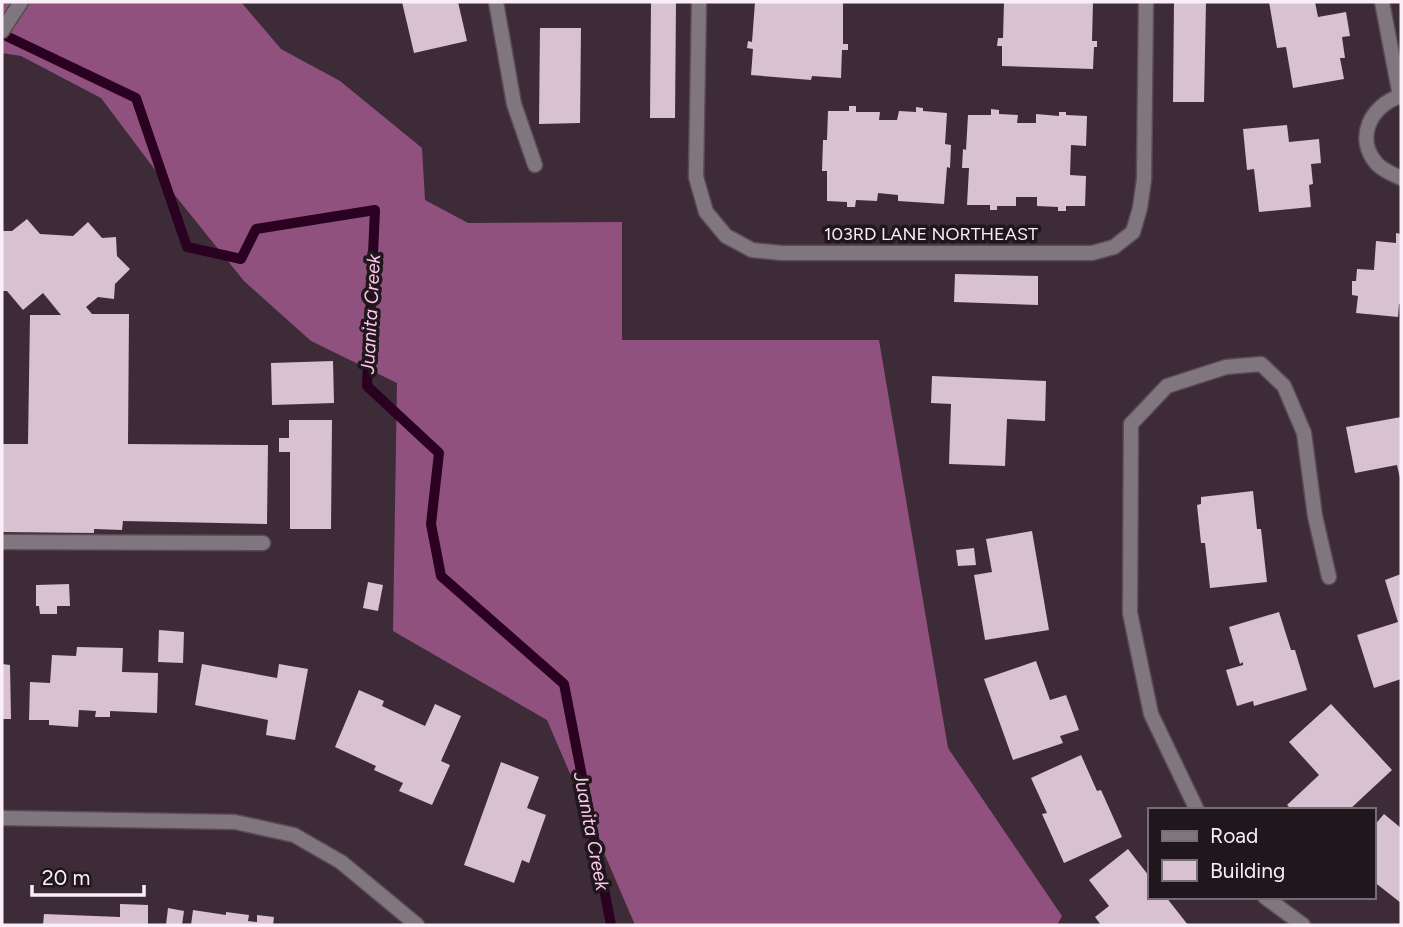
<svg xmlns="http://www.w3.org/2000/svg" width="1403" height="927" font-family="Figtree,sans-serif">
<rect width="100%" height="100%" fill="#3e2b38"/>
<polygon fill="#90517e" points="2,2 241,2 281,49 340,81 422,148 425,200 468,223 622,222 622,340 879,340 948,748 1062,916 1057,925 635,925 547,720 393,631 397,383 311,341 244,281 165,183 101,98 21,56 2,53"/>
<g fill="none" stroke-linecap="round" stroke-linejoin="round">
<polyline stroke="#2b0121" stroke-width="10" points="2,34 136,98 187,247 241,259 256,229 375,210 367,386 439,453 431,524 441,576 564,684 611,925"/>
</g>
<g fill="#d8c1d0">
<polygon points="402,2 458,2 467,41 414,53"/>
<polygon points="651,2 676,2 675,118 650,118"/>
<polygon points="755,2 843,2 843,44 848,44 848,50 842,50 841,78 812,76 811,80 751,75 753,49 747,48 748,41 752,42"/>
<polygon points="1004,2 1093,2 1092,41 1097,41 1097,47 1094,47 1093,69 1002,66 1002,46 997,46 998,38 1003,38"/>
<polygon points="1174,2 1206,2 1204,102 1173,102"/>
<polygon points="1269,2 1315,2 1318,17 1346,12 1350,36 1342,37 1345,58 1340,58 1344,79 1293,88 1286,47 1277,48"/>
<polygon points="540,28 581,28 580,123 539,124"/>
<polygon points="849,106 856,106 856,112 880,112 879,120 897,120 899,111 916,112 916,107 923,108 923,111 947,113 945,144 951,145 950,168 947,167 944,204 898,201 898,195 878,193 877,201 856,200 855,207 847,207 847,202 827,201 827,171 822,171 823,140 827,140 828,111 849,111"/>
<polygon points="991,109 999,110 999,114 1018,115 1017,123 1036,123 1036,114 1059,116 1059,112 1066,112 1066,115 1087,116 1086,146 1071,145 1070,175 1086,176 1085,206 1066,206 1066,211 1058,211 1058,207 1037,206 1037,197 1016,197 1016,206 997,206 997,210 990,210 990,205 967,205 969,168 962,168 963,149 966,150 968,115 991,115"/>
<polygon points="1287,125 1289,142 1319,139 1321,163 1311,164 1313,184 1309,185 1311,207 1259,212 1254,169 1247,170 1243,129"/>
<polygon points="27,219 40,234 73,236 88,222 102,238 116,237 117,256 130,269 115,284 114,299 98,297 86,307 92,314 129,314 128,444 268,445 267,524 123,521 122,530 94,529 94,533 2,532 2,444 28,444 30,315 61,315 43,293 23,310 7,291 2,291 2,231 12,231"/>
<polygon points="1396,233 1401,234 1401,304 1399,304 1398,317 1356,313 1358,296 1352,295 1352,281 1356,281 1357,269 1374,270 1376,241 1396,243"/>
<polygon points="955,274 1038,276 1038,305 954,302"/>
<polygon points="333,361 334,403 272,405 271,363"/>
<polygon points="932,376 1046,381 1045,421 1007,419 1005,466 949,464 951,404 931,403"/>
<polygon points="1401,417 1401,478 1400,478 1397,465 1355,473 1346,427"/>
<polygon points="289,420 332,420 331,529 290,529 290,452 279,452 279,438 289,438"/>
<polygon points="1253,491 1257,529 1261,529 1267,582 1210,588 1205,543 1201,543 1197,505 1201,504 1201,497"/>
<polygon points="1032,531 1049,630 985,640 974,575 992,572 986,539"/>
<polygon points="974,548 976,565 958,566 956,550"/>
<polygon points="1401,574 1401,679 1374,688 1357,635 1398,622 1385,580"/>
<polygon points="368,582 383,585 378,611 363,608"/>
<polygon points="69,584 70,606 57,606 57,614 40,614 39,606 36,606 36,585"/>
<polygon points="1279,612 1291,650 1295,650 1307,690 1254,706 1253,701 1237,706 1226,670 1243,665 1243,662 1240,664 1229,627"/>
<polygon points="159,630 184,632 183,663 158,662"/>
<polygon points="77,647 123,648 122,672 158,673 157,713 110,711 110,717 95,717 96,711 79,710 78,727 49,725 49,720 29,720 30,682 50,683 52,655 76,656"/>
<polygon points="1036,661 1050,700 1066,695 1079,730 1060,736 1063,743 1013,760 984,679"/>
<polygon points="2,664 10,665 11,719 2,719"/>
<polygon points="202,664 277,678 279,664 308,669 295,740 266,735 268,720 195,705"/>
<polygon points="359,690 384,701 382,706 425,726 435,704 461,716 441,761 450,765 432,805 399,791 403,783 374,770 376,766 335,747"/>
<polygon points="1331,704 1392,770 1349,810 1292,810 1287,805 1319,775 1289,742"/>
<polygon points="1081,755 1097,791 1101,790 1122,837 1064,863 1042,814 1047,813 1031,778"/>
<polygon points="501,762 539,777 527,808 546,815 529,863 522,860 514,883 464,865"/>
<polygon points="1384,814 1401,828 1401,903 1373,881 1373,827"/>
<polygon points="1128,849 1149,876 1149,897 1166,897 1188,925 1101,925 1095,917 1109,906 1089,880"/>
<polygon points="120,904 148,905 148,925 43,925 44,914 120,917"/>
<polygon points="168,908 184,911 182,925 166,925"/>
<polygon points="193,910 226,915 226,912 249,915 248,921 257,922 257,915 274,917 273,925 191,925"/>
</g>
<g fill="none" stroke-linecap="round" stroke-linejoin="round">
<g stroke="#5c4a57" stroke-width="17">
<g id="service">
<polyline points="496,2 514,104 535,165"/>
<polyline points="2,31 21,2"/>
<polyline points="1131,424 1167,386 1226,367 1261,364 1284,386 1304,433 1315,516 1329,577"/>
<polyline points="2,542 263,543"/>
</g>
</g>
<g stroke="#5c4a57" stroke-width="17">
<g id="minor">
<polyline points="699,2 696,177 706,212 726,236 752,250 782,253 1092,253 1114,247 1133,232 1140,208 1144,179 1146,2"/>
<polyline points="1382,2 1400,96"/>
<path d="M1401,96C1371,105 1354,138 1377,164C1384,171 1392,174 1401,178"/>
<polyline points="1131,424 1130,613 1151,714 1197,810"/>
<polyline points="2,818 235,822 294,835 341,862 417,925"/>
<polyline points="1265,897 1303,925"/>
</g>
</g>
<use href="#service" stroke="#80767d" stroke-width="14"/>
<use href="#minor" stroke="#80767d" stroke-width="14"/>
</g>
<g text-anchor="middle" stroke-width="7" stroke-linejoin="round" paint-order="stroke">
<g font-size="18" fill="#fbeff7" stroke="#1f171c">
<text x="931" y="240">103RD LANE NORTHEAST</text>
</g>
<g font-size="19" font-style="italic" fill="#fec6ec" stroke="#1f171c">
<text transform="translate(370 314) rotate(-87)" y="7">Juanita Creek</text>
<text transform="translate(592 831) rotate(79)" y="7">Juanita Creek</text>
</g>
</g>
<rect width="1403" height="927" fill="none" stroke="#fbeff7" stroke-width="7"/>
<rect x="1148" y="808" width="228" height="91" fill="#1f171c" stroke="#776d74" stroke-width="2"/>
<rect x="1162" y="831" width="35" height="10" fill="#80767d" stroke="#776d74" stroke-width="2"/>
<text x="1210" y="843" font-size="21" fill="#fbeff7">Road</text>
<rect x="1162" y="860" width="35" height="21" fill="#d8c1d0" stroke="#776d74" stroke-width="2"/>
<text x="1210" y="878" font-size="21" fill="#fbeff7">Building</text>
<path d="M32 885v10h112v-10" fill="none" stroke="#fbeff7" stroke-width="3.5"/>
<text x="42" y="885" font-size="21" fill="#fbeff7" stroke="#1f171c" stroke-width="5" paint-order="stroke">20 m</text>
</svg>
